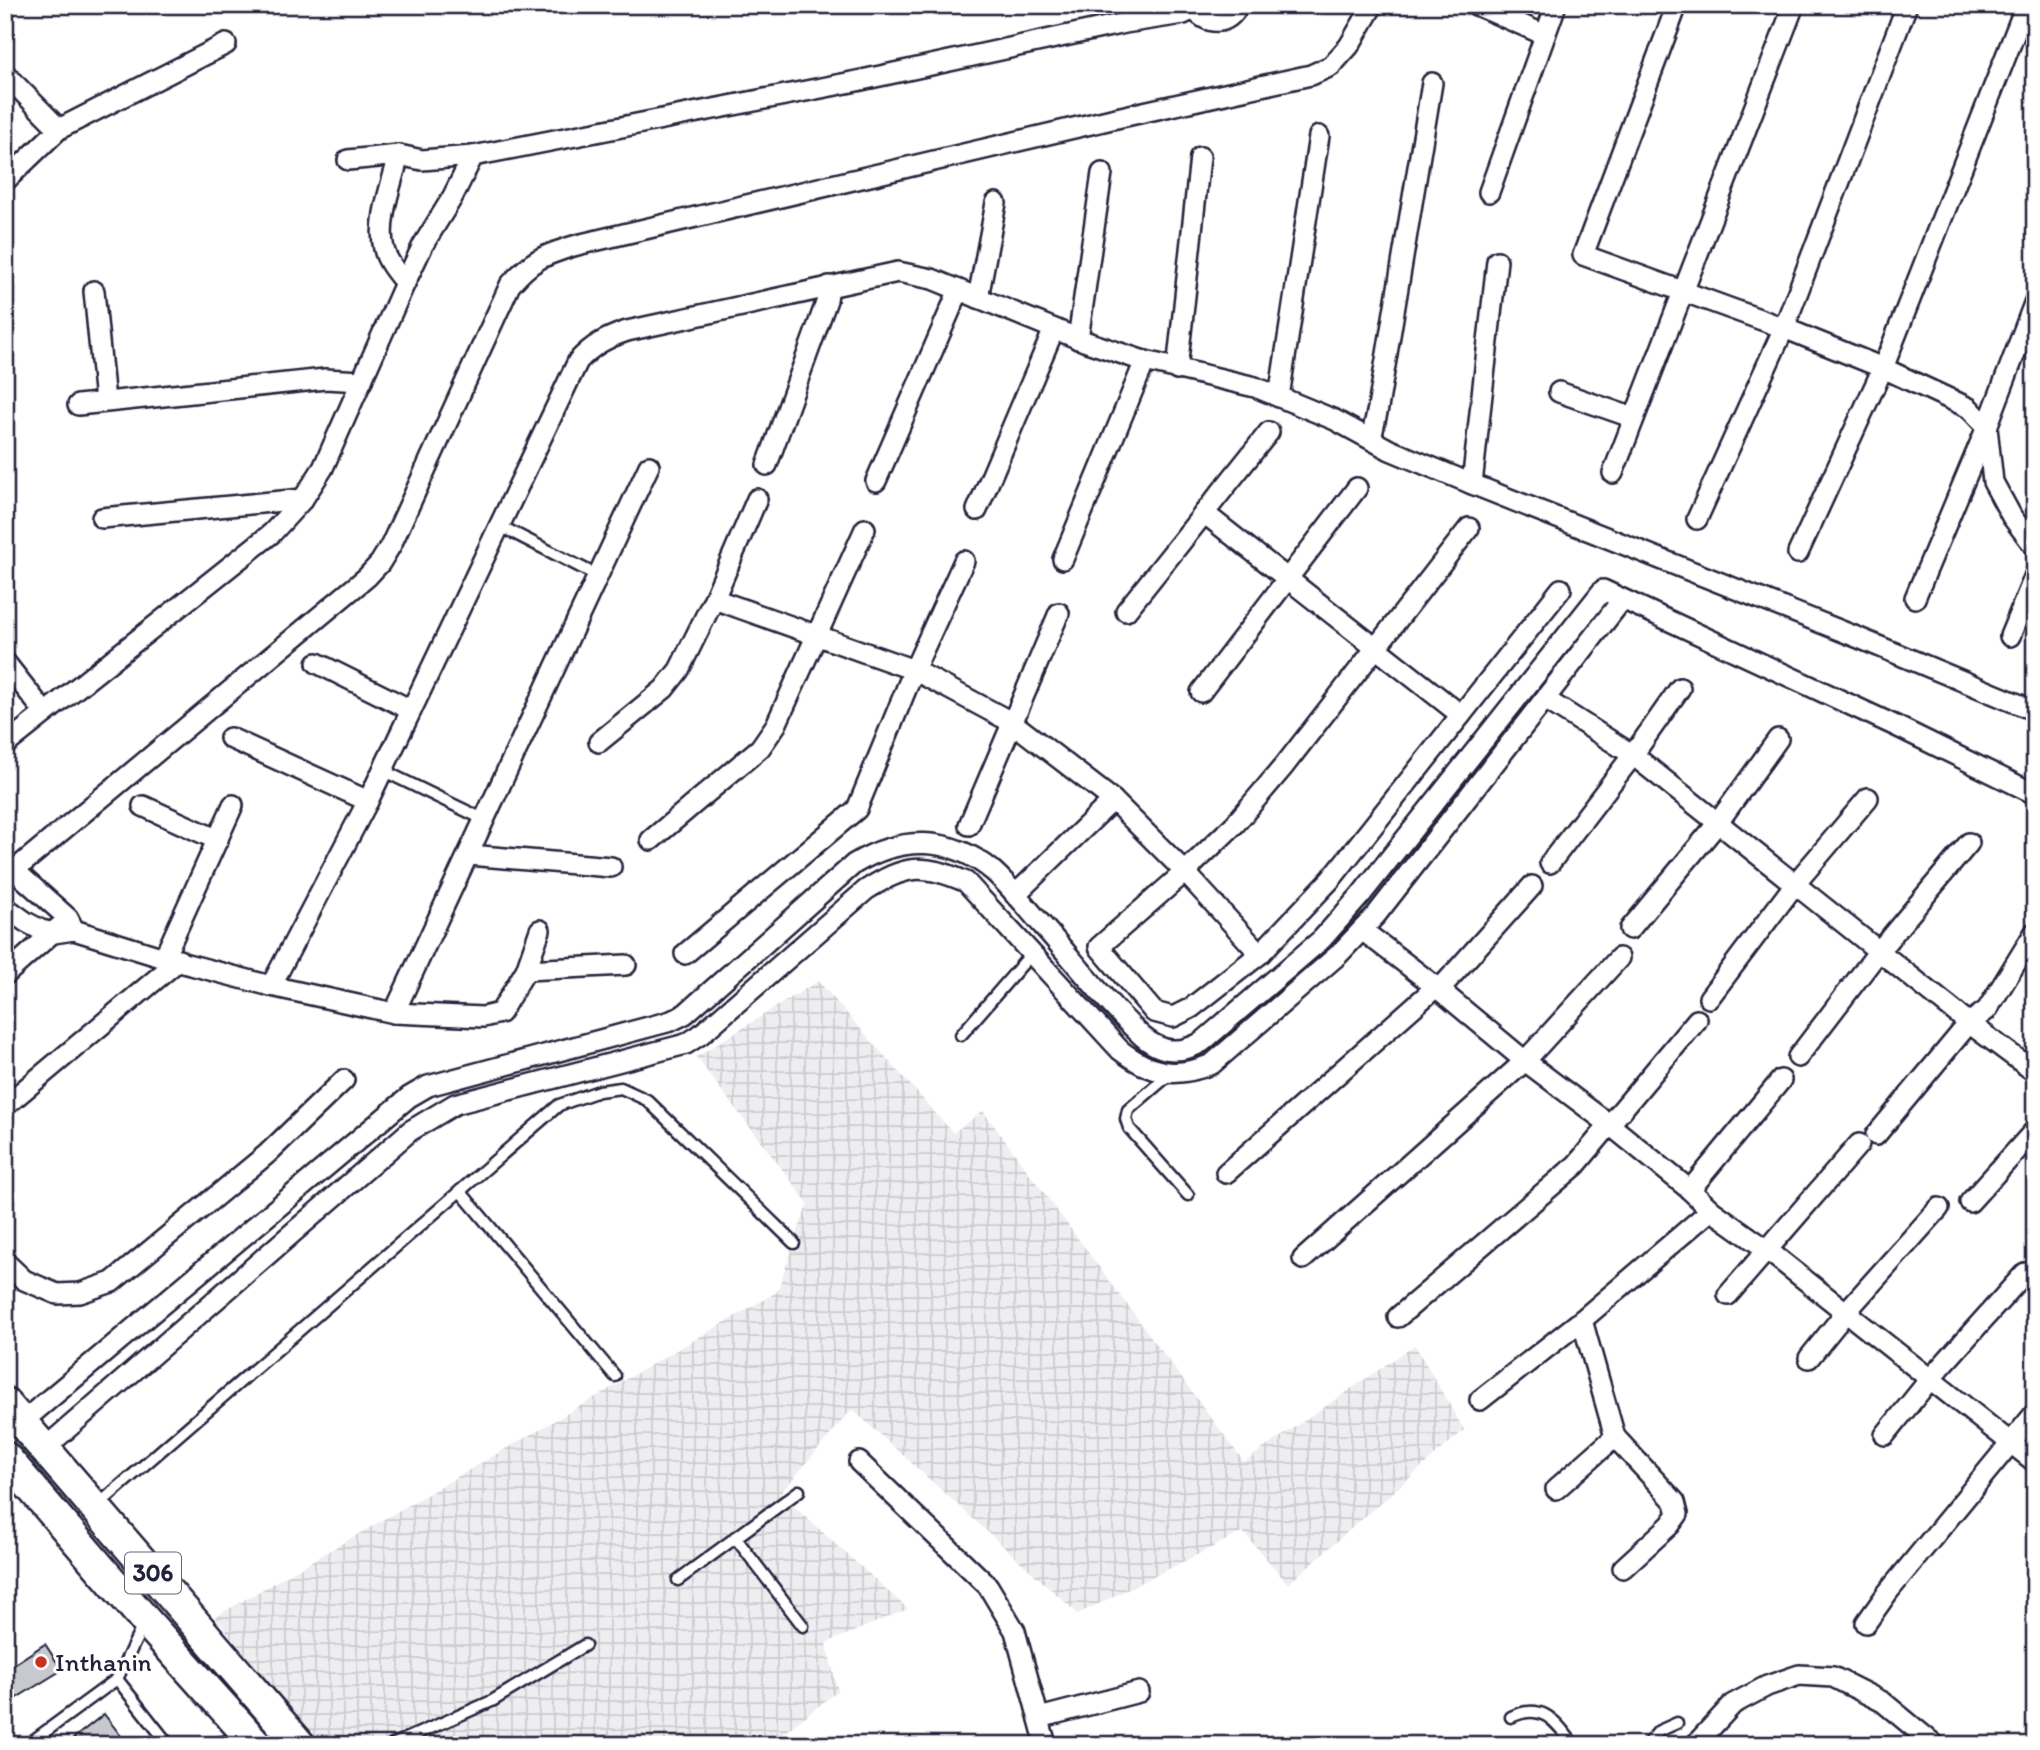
<svg xmlns="http://www.w3.org/2000/svg" width="2040" height="1750" font-family="Itim,sans-serif">
<defs>
<pattern id="industrial-grid" width="8" height="8" patternUnits="userSpaceOnUse" patternTransform="scale(1.75)"><rect width="8" height="8" fill="#eeeef1"/><path d="M0 4h8M4 0v8" fill="none" stroke="#ccccd0"/></pattern>
</defs>
<rect width="100%" height="100%" fill="#fff"/>
<filter id="ink" filterUnits="userSpaceOnUse"><feTurbulence type="fractalNoise" baseFrequency=".0143" numOctaves="2"/><feDisplacementMap in="SourceGraphic" scale="14" xChannelSelector="R" yChannelSelector="G"/><feConvolveMatrix kernelMatrix="1 2 1 2 8 2 1 2 1" color-interpolation-filters="sRGB"/></filter>
<g filter="url(#ink)">
<polygon fill="url(#industrial-grid)" points="818,981 953,1133 983,1111 1244,1462 1415,1345 1464,1430 1288,1584 1243,1532 1078,1614 852,1409 780,1494 908,1609 826,1643 838,1691 768,1745 319,1745 215,1617 777,1292 808,1203 696,1057"/>
<g fill="#c8c8cf" stroke="#22223b" stroke-width="2">
<polygon points="45,1644 62,1670 5,1705 5,1670"/>
<polygon points="104,1714 128,1745 65,1745"/>
</g>
<g fill="none" stroke-linecap="round" stroke-linejoin="round">
<g stroke="#22223b" stroke-width="15">
<g id="lane">
<polyline points="500,526 598,576"/>
<polyline points="382,770 485,820"/>
<polyline points="961,1035 1032,953"/>
<polyline points="1171,1073 1128,1110 1126,1119 1129,1128 1188,1195"/>
<polyline points="460,1191 615,1376"/>
<polyline points="97,1506 559,1105 599,1091 621,1088 647,1100 794,1243"/>
<polyline points="735,1537 803,1626"/>
<polyline points="678,1580 799,1491"/>
<polyline points="144,1623 117,1679 169,1745"/>
<path d="M1511,1717C1543,1702 1555,1721 1574,1745"/>
<polyline points="27,1745 117,1679"/>
<polyline points="208,1745 242,1738"/>
<polyline points="392,1745 492,1701 585,1645"/>
<polyline points="1647,1745 1659,1731 1677,1723"/>
</g>
</g>
<g stroke="#22223b" stroke-width="24">
<g id="street">
<path d="M1186,5L1183,14L1194,9C1207,26 1229,26 1238,5"/>
<polyline points="1476,5 1545,35"/>
<polyline points="1677,5 1583,255 1784,328 1883,368 1969,408 1987,427 1993,482 2012,517 2035,547"/>
<polyline points="5,74 59,129 5,181"/>
<polyline points="59,129 226,44"/>
<path d="M399,155C392,184 377,220 384,249C387,262 397,273 405,283"/>
<polyline points="348,160 399,155 422,160 473,156"/>
<polyline points="1489,192 1556,5"/>
<polyline points="94,291 105,401"/>
<polyline points="978,298 996,203"/>
<polyline points="1078,339 1102,173"/>
<polyline points="1177,370 1200,157"/>
<polyline points="1559,392 1634,418"/>
<polyline points="1279,397 1319,136"/>
<polyline points="78,405 325,379 362,381"/>
<polyline points="1371,439 1378,408 1432,83"/>
<polyline points="767,465 827,300 829,286"/>
<polyline points="1613,473 1794,5"/>
<polyline points="876,481 959,290"/>
<polyline points="1472,484 1497,261"/>
<polyline points="977,510 1054,329"/>
<polyline points="1204,513 1461,715"/>
<polyline points="102,518 303,499"/>
<polyline points="1697,519 1784,328 1907,5"/>
<polyline points="1469,528 1284,766 1235,824 1185,872 1099,947 1154,1012 1173,1017 1191,1008 1260,954 1331,879 1561,589"/>
<polyline points="1798,553 1883,368 2026,5"/>
<polyline points="1063,559 1145,361"/>
<polyline points="1915,598 1987,427 2035,301"/>
<polyline points="714,599 914,670 1013,723 1113,800 1185,872 1260,954"/>
<polyline points="1126,611 1269,432"/>
<polyline points="2010,636 2035,575"/>
<polyline points="5,662 45,713"/>
<polyline points="317,663 411,710"/>
<polyline points="1201,692 1357,488"/>
<polyline points="1545,699 1633,755 1969,1023 2035,1072"/>
<polyline points="230,738 368,801"/>
<polyline points="599,742 664,689 679,670 714,599 757,499"/>
<polyline points="5,745 272,533 303,499 323,468 405,283 423,245 452,198 473,156 857,81 1125,23 1183,14"/>
<polyline points="143,806 218,840"/>
<polyline points="969,825 1059,613"/>
<polyline points="651,840 760,748 776,725 865,529"/>
<polyline points="469,855 611,867"/>
<polyline points="1550,863 1633,755 1680,688"/>
<polyline points="14,870 68,918 74,930"/>
<path d="M5,878L367,577L380,563L391,545L510,285C533,258 545,255 577,245L1112,119L1311,75L1331,66L1349,46L1373,5"/>
<polyline points="1015,895 1113,800"/>
<path d="M5,907L26,922L41,930L54,933L74,930L164,958L271,986L368,801L578,361C593,345 606,338 627,331L898,272L932,279L1084,341L1141,360L1255,387L1335,420L1390,450L1472,484L1854,636L2035,711"/>
<polyline points="1630,929 1717,824 1778,739"/>
<polyline points="1362,930 1436,987 1525,1061 1610,1125 1690,1190 1711,1210 1766,1249 2035,1462"/>
<polyline points="685,954 857,809 914,670 964,561"/>
<polyline points="164,958 233,805"/>
<polyline points="526,970 626,965"/>
<polyline points="5,975 59,927"/>
<polyline points="271,986 394,1013 483,1017 500,1013 526,970 540,930"/>
<polyline points="1439,990 1532,886"/>
<polyline points="1709,998 1795,884 1868,798"/>
<polyline points="394,1013 649,466"/>
<polyline points="1798,1057 1879,951 1969,843"/>
<polyline points="5,1106 179,960"/>
<polyline points="1876,1135 1969,1023 1987,1010 2035,932"/>
<polyline points="1226,1173 1436,987"/>
<polyline points="1690,1190 1781,1080"/>
<polyline points="1970,1202 2035,1130"/>
<polyline points="1303,1259 1525,1061 1619,958"/>
<polyline points="5,1262 24,1280 57,1294 80,1293 112,1282 267,1154 344,1080"/>
<polyline points="1728,1295 1859,1144"/>
<polyline points="1398,1317 1576,1165 1697,1020"/>
<polyline points="1809,1358 1846,1312 1939,1208"/>
<polyline points="1480,1400 1582,1320 1711,1210"/>
<path d="M22,1422L409,1097L428,1086L671,1021L685,1014L854,864C900,836 950,835 993,871C1011,887 1027,908 1043,926C1076,963 1107,1004 1143,1037C1162,1053 1181,1054 1202,1042L1322,939L1360,896L1603,590L1896,726L2035,794"/>
<polyline points="1885,1435 1930,1379 2025,1273"/>
<polyline points="1615,1437 1675,1502 1678,1514 1670,1525 1623,1568"/>
<path d="M45,1448L410,1131L455,1104L686,1044L700,1035L866,890C905,865 923,863 966,882L1120,1050C1151,1074 1175,1079 1212,1064L1338,955L1376,915L1622,600"/>
<polyline points="859,1462 988,1586 1015,1631 1046,1745"/>
<polyline points="1556,1489 1615,1437 1582,1320"/>
<polyline points="1866,1623 1888,1592 2035,1413"/>
<polyline points="1039,1718 1139,1692"/>
<polyline points="1695,1745 1733,1704 1767,1686 1799,1675 1833,1677 1883,1702 1935,1745"/>
</g>
</g>
<g stroke="#22223b" stroke-width="35">
<g id="primary">
<polyline points="5,1403 300,1745"/>
<polyline points="5,1457 145,1620 257,1745"/>
</g>
</g>
<use href="#lane" stroke="#fff" stroke-width="10"/>
<use href="#street" stroke="#fff" stroke-width="19"/>
<use href="#primary" stroke="#fff" stroke-width="30"/>
</g>
</g>
<circle fill="#c8321e" stroke="#fff" stroke-width="2.5" cx="41" cy="1662" r="7"/>
<g text-anchor="middle" stroke-width="6" stroke-linejoin="round" paint-order="stroke">
<rect fill="#fff" stroke="#646476" stroke-width="2" x="125" y="1552.5" width="56" height="41" rx="5"/>
<g font-size="24" font-weight="bold" fill="#22223b">
<text x="153" y="1581">306</text>
</g>
<g font-size="26" fill="#22223b" stroke="#fff" text-anchor="start">
<text x="55" y="1671">Inthanin</text>
</g>
</g>
<rect width="2040" height="1750" fill="none" stroke="#fff" stroke-width="28"/>
<rect x="14" y="14" width="2012" height="1722" fill="none" stroke="#22223b" stroke-width="2.5" filter="url(#ink)"/>
</svg>
